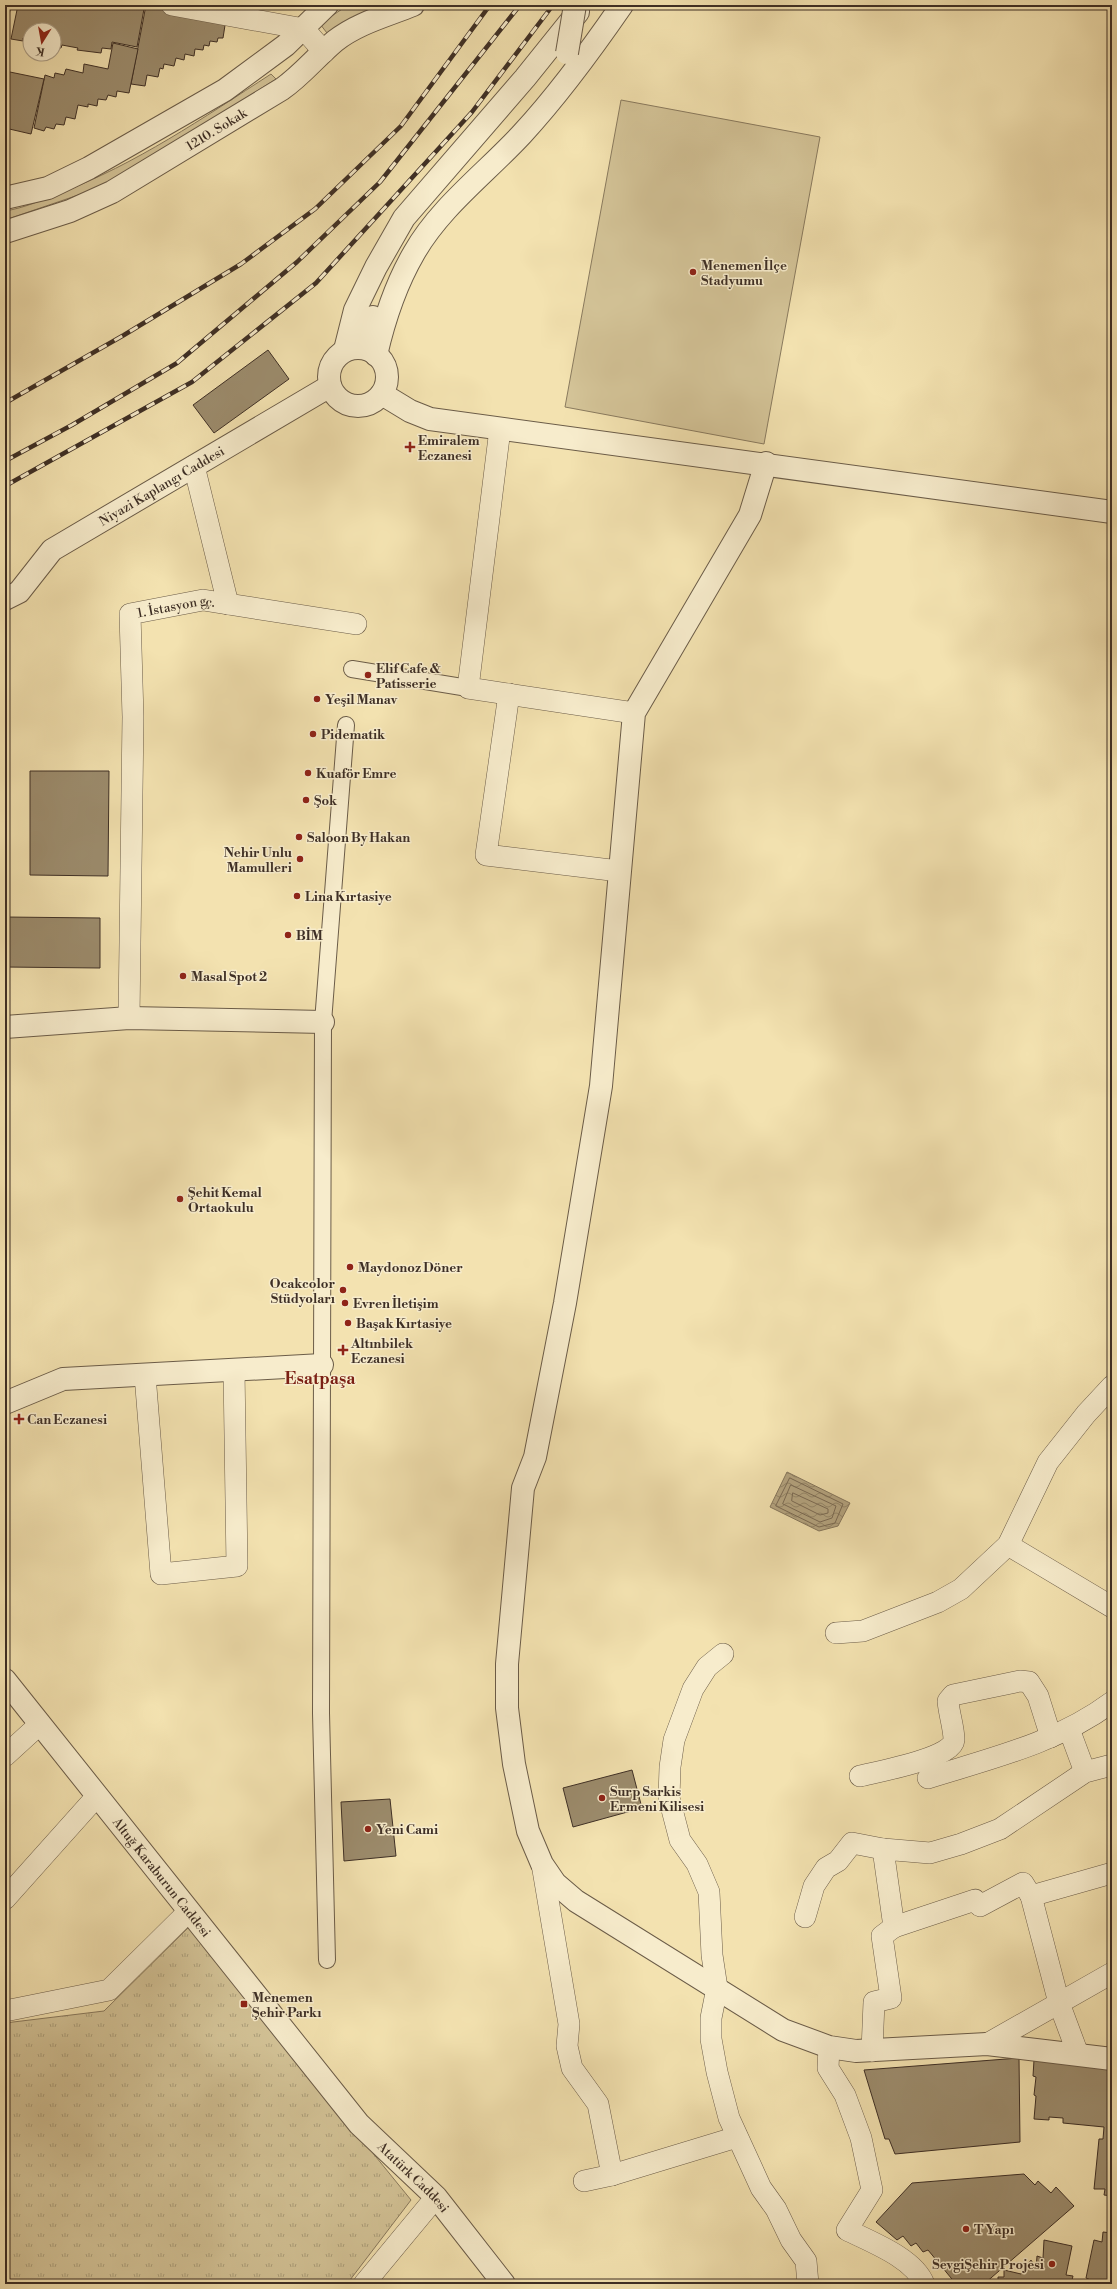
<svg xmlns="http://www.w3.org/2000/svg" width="1117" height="2289" font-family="'Libre Bodoni',serif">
<defs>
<pattern id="park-tufts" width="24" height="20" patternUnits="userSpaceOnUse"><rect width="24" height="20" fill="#d4c498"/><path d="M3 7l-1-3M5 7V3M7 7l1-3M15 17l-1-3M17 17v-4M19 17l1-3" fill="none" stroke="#ada07c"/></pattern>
<pattern id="water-waves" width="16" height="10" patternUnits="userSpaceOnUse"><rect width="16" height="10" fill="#b5a581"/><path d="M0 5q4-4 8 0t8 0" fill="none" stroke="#958769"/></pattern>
</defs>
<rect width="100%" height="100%" fill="#f3e2b0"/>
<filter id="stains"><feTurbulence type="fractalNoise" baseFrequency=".005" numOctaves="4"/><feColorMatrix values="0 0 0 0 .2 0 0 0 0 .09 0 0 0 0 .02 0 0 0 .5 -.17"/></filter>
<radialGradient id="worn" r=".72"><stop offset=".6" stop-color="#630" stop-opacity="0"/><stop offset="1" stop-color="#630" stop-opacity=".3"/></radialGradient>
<g fill="#d4c498" stroke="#897a5e">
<polygon points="348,5 388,5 327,33 320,24"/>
<path d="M271,74L276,79L149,159L93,190L5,220V211C24,208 42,200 60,193C136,164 203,118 271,74Z"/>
<polygon points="621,100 820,137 764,444 565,407"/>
</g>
<polygon fill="url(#park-tufts)" stroke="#897a5e" points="189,1927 411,2200 350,2280 350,2284 5,2284 5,2023 104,2011"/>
<polygon fill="url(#water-waves)" stroke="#85765c" points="787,1472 850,1503 838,1526 819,1531 770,1507"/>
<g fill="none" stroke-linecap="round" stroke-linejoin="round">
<g stroke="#7a6a53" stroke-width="1">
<polygon points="790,1478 843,1504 835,1523 819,1527 776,1506"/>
<polygon points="791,1485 836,1506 832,1518 820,1522 783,1504"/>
<polygon points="793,1493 828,1509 828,1513 820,1515 792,1501"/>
</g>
</g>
<g fill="#9c8c6d" stroke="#3e2f25">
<polygon points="5,5 11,5 5,36"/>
<polygon points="18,5 133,5 132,7 144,9 137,47 112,42 111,49 102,48 101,53 77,50 78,48 62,45 61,48 54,47 54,30 30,30 30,39 23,38 23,41 11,39"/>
<polygon points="146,5 226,19 223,38 218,38 217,42 210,41 209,46 204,45 203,50 195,49 194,56 185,54 184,60 176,58 174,66 164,64 163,69 160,68 158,77 147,75 145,86 131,84"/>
<polygon points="113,43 138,49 129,93 117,91 116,97 108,95 106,100 98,99 97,106 88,104 88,107 78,105 75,119 66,117 64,125 56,124 54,129 46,127 44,131 34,128 45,75 54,78 55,73 64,75 66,69 83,73 84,64 108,69"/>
<polygon points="5,71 44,79 31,134 5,128"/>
<polygon points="268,350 289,379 214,433 193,405"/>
<polygon points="30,771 109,771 108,876 30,875"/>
<polygon points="5,917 100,918 100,968 5,967"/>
<polygon points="632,1770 642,1808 573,1827 563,1788"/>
<polygon points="390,1799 396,1856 344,1861 341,1802"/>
<polygon points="1019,2058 1020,2142 895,2154 889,2139 885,2139 864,2070"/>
<polygon points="1034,2060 1112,2068 1112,2196 1104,2195 1105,2189 1094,2189 1099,2139 1103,2139 1104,2127 1063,2123 1063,2118 1049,2117 1049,2120 1034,2119 1036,2096 1034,2095 1036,2077 1033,2076"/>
<polygon points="1024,2174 1035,2185 1038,2181 1051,2193 1056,2187 1074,2206 984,2284 956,2284 928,2250 923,2252 916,2243 911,2246 903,2236 897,2240 876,2222 912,2183"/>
<polygon points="1103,2232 1112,2233 1112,2284 1092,2284 1093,2281 1086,2278 1094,2240 1102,2242"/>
<polygon points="1044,2240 1072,2246 1066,2275 1073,2276 1071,2284 998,2284 998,2277 1004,2277 1004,2270 1021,2274 1031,2260 1036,2269 1037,2256 1043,2258"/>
</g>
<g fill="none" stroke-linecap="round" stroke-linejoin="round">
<g stroke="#6b5c48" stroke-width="18">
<g id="pedestrian">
<polyline points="352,669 468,688"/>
<polyline points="327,1960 321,1713 323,1022 346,725"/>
</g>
</g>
<g stroke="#6b5c48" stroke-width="22">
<g id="minor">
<polyline points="172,5 304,29 324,52"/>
<polyline points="500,429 468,688 634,713"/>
<polyline points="228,604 356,624"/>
<polyline points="509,694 486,855 619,871"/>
<path id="s1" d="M129,1018L133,717L130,614L203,600L228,604L194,466"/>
<polyline points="145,1375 161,1574 237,1566 234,1370"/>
<polyline points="1008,1545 1112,1607"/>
<polyline points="836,1633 863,1631 938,1602 961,1589 1008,1545 1048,1462 1086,1414 1112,1386"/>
<polyline points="723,1654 707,1667 693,1689 674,1740 670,1767 669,1798 680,1840 697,1864 709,1892 712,1955 717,1988 711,2018 711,2039 717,2072 729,2118 761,2188 776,2209 791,2240 806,2261 808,2284"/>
<polyline points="1069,1729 1085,1772"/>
<polyline points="5,1756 40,1724"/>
<path d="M860,1776C876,1772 953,1758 954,1740C954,1728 949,1714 948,1701L953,1695L1020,1681L1029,1682L1038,1696L1051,1737"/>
<path d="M928,1778C992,1758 1057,1743 1112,1702"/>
<polyline points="542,1864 569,2024 567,2046 572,2068 598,2104 612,2175"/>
<polyline points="1031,1896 1059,2003 1078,2054"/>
<polyline points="5,1899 97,1796"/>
<polyline points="805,1917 814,1886 826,1868 838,1861 852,1843 883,1849"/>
<polyline points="894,1927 975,1900 980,1906 1023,1883 1031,1896 1112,1873"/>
<polyline points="5,2011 109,1990 189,1911"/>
<polyline points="987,2044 1112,1973"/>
<path d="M829,2047L828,2068L845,2095L861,2138L872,2190L847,2230C871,2242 914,2258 924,2284"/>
<polyline points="872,2051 874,2002 891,1998 882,1936 894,1927 883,1849 930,1853 961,1844 1000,1829 1085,1772 1112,1765"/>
<polyline points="584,2181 612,2175 737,2137"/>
<polyline points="364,2284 436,2197"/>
</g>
</g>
<g stroke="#6b5c48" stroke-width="24">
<g id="tertiary">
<polyline points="5,198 48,188 89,168 225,90 286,45 327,5"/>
<path id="s2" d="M5,232L70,211L112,192L282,89C302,75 316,57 335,41C358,23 386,16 413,5"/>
<circle cx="358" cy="377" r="29"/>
<polyline points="362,348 373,317"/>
<polyline points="345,350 355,310 376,267 404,218 525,78 578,12"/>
<path d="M376,355C384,320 396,284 414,253C440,207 486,173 522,134C559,94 591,50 622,5"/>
<polyline points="382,394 410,411 430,419 1112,512"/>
<polyline points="766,463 750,515 634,713 601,1086 565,1303 535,1457 523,1488 507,1664 507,1708 514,1764 528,1831 542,1864 555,1883 576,1901 783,2030 829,2047 856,2051 987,2044 1112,2059"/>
<path id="s3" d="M5,599L19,592L52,550L330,386"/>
<polyline points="5,1027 129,1018 323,1022"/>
<polyline points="5,1403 63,1379 322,1365"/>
<path id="s4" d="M5,1680L359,2124L436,2197L504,2284"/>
</g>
</g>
<use href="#pedestrian" stroke="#f7eccc" stroke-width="16"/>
<use href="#minor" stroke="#f7eccc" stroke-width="21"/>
<use href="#tertiary" stroke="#f7eccc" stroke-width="22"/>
<g stroke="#3e2f25" stroke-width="4.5">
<g id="rail">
<polyline points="5,403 124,335 241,264 315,209 401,126 490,5"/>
<polyline points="5,461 72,425 177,363 297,262 380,182 520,5"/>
<polyline points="5,486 192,382 316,283 472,112 553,5"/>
</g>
</g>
<use href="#rail" stroke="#f7eccc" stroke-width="3" stroke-dasharray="9" stroke-linecap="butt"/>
<g stroke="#6b5c48" stroke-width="24" stroke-linecap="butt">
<polyline id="tertiary-bridge" points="567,53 575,5"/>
</g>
<use href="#tertiary-bridge" stroke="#f7eccc" stroke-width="22"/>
</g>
<g fill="#8f2418" stroke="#f7eccc" stroke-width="1.5">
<circle cx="693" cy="272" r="4"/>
<path d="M408 441h4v4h4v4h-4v4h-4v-4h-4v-4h4z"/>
<circle cx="368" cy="675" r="4"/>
<circle cx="317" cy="699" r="4"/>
<circle cx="313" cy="734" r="4"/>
<circle cx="308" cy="773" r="4"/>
<circle cx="306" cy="800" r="4"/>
<circle cx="299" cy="837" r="4"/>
<circle cx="300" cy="859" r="4"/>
<circle cx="297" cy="896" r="4"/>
<circle cx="288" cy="935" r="4"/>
<circle cx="183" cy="976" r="4"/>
<circle cx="180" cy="1199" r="4"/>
<circle cx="350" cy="1267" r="4"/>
<circle cx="343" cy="1290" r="4"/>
<circle cx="345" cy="1303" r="4"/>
<circle cx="348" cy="1323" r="4"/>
<path d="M341 1344h4v4h4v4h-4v4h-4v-4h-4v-4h4z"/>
<path d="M17 1413h4v4h4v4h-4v4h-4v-4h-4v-4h4z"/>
<circle cx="602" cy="1798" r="4"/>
<circle cx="368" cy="1829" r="4"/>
<rect x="240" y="2000" width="8" height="8" rx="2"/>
<circle cx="966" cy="2229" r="4"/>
<circle cx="1052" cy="2264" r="4"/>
</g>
<g text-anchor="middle" stroke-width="3" stroke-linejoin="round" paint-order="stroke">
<g font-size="13" fill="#3e2f25" stroke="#f7eccc">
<text dy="5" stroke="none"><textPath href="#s2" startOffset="236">1210. Sokak</textPath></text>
<text dy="5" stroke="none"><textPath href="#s3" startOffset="196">Niyazi Kaplangı Caddesi</textPath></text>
<text dy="5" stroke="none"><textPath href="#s1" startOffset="451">1. İstasyon gç.</textPath></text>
<text dy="5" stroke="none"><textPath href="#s4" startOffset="252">Altuğ Karaburun Caddesi</textPath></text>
<text dy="5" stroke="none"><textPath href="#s4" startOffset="644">Atatürk Caddesi</textPath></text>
</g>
<g font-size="13" font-weight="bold" fill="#3e2f25" stroke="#f7eccc" text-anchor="start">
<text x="701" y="270">Menemen İlçe<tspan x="701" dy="15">Stadyumu</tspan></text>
<text x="418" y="445">Emiralem<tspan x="418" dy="15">Eczanesi</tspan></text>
<text x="376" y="673">Elif Cafe &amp;<tspan x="376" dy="15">Patisserie</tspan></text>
<text x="325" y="704">Yeşil Manav</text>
<text x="321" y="739">Pidematik</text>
<text x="316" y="778">Kuaför Emre</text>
<text x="314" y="805">Şok</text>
<text x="307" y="842">Saloon By Hakan</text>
<text x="292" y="857" text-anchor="end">Nehir Unlu<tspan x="292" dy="15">Mamulleri</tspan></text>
<text x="305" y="901">Lina Kırtasiye</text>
<text x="296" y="940">BİM</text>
<text x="191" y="981">Masal Spot 2</text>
<text x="188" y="1197">Şehit Kemal<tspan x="188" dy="15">Ortaokulu</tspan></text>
<text x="358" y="1272">Maydonoz Döner</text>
<text x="335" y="1288" text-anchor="end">Ocakcolor<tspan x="335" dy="15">Stüdyoları</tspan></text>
<text x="353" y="1308">Evren İletişim</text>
<text x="356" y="1328">Başak Kırtasiye</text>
<text x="351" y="1348">Altınbilek<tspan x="351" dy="15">Eczanesi</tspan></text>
<text x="27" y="1424">Can Eczanesi</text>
<text x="610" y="1796">Surp Sarkis<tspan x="610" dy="15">Ermeni Kilisesi</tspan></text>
<text x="376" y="1834">Yeni Cami</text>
<text x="252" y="2002">Menemen<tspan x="252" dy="15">Şehir Parkı</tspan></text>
<text x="974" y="2234">T Yapı</text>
<text x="1044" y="2269" text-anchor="end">SevgiŞehir Projesi</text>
</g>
<g font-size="17" font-weight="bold" fill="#7a1f14" stroke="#f7eccc">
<text x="320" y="1384">Esatpaşa</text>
</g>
</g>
<rect width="1117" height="2289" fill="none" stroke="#f3e2b0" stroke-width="20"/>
<rect x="6" y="6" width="1105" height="2277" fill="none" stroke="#3e2f25" stroke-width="2"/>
<rect x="10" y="10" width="1097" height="2269" fill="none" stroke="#3e2f25"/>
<g transform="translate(42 42) rotate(191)"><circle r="19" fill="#f7eccc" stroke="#ada089"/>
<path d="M0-3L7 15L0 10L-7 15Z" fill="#8f2418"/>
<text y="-6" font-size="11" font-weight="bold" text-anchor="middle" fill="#3e2f25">K</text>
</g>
<rect width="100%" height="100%" filter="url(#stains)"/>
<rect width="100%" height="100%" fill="url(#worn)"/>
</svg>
